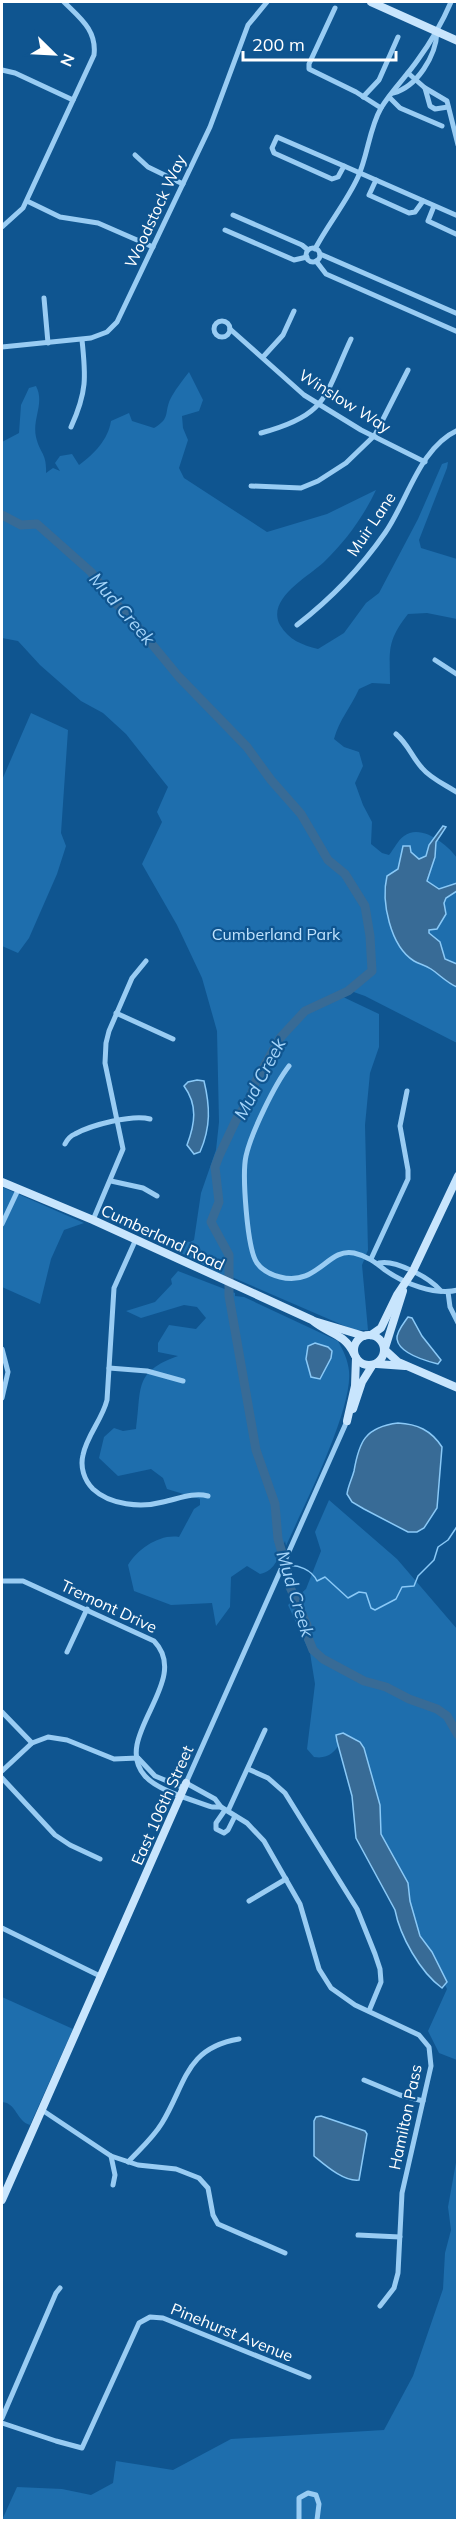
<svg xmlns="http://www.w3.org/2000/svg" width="459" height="2522" font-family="Mulish,sans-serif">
<rect width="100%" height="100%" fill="#0f5590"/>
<g fill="#1e6ead">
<path d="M189,372L203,400L199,411L182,416L183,428L188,440L179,468L184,478L267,532L327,514L376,490C364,516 345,542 324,562C308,577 266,599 280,625C289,640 302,645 318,649L344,633L366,603L379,593L418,519L442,464L448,462L447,468L419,540L421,548L457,559V619L427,613L408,614C386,642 390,651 390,684L372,683L359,689C351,707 339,720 334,739L344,747L359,752L363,766L355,783L363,805L372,822L371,844L382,853L389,855C394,849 398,840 404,836C421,823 448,845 457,858V1043L365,996L348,990L341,996L379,1014V1047L370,1073L365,1125L368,1250L362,1265L368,1330H354L227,1275L226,1277L168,1246L172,1240L190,1242L194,1240L201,1193L216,1150L219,1122L217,1031L202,978L177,925L142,864L162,822L157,812L168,787L126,734L103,713L81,701L40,665L18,641L2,638V442L19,433L21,405L29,388L36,386C45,403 32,419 36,437C40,454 47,453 46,473L53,468L60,471L55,463L60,456L72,454L79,465C94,454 108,440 111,421L129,413L132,421L154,428C172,418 163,411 172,396C177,387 183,380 189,372Z"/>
<polygon points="31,713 68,730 61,833 66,846 57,874 29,938 18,953 2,946 2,780"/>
<polygon points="2,1187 84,1223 64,1230 51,1259 40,1304 2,1287"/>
<path d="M178,1271L235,1293V1296L244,1297L338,1341C343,1350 348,1360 349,1371C353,1410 303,1507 286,1546L285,1541C279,1555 276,1571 260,1574L247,1566L231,1577L230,1607L216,1626L212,1603L171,1605L134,1591L128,1565C138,1549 159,1534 179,1537L194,1509L200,1505V1499L167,1489L163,1478L151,1469L118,1476L99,1458L104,1437L114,1428L123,1431L136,1429C142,1388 133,1372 178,1356L158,1352V1343L169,1325L196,1329L206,1318L197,1307L184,1305L141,1318L126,1311L155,1302L172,1284L171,1279Z"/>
<path d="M329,1500L397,1559L457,1629V2060L439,2053L428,2031L447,1989L366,1825L341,1742C334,1753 328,1759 314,1757L307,1749L315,1684L310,1653L288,1605L306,1589L321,1551L315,1532Z"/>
<path d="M2,1997L73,2029L30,2125C16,2121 17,2103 2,2102Z"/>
<polygon points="457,2157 457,2520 2,2520 17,2487 62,2489 91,2495 113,2483 116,2461 173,2470 231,2439 384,2430 413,2376 443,2289 445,2253 451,2230 448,2207"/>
</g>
<g fill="#386b96" stroke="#8ac9f7" stroke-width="1.5">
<path d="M443,826L446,827L436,842L435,857L427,881L439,889L457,883V891L446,898L444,903L446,914L437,929L429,930V933L440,942L445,959L457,964V987C447,983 440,975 431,969C425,965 419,964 414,961C390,946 381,901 387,876L398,869L403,846H410L411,852L419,859L426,856L429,845Z"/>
<path d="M197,1080L204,1081C210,1106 211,1127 200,1152L194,1154L187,1145C195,1124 198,1105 184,1086L188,1082Z"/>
<path d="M408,1317L412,1318L422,1336L441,1360L438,1364C426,1361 399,1353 397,1339C396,1332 404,1323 408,1317Z"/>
<polygon points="315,1343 328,1347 332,1351 331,1358 320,1379 311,1377 306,1359 308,1346"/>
<path d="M398,1423C417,1424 431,1430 442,1447L437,1508L424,1528L417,1532H408L364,1509L352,1502L347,1494C348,1486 352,1479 354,1471C359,1442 365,1427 398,1423Z"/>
<path d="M343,1733L360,1742L364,1748L380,1805L381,1834L408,1883L410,1901L420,1936L432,1952L447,1982L442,1988C420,1972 400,1936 395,1910L356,1838L352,1796L337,1741L336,1735Z"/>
<path d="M321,2116L365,2131L367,2134L359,2180C344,2182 325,2165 314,2156V2121L316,2117Z"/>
</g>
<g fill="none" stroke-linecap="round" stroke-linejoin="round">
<path stroke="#8ac9f7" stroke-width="1.5" d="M286,1566C298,1564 312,1570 317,1581L325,1577L348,1598L359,1592L366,1593L371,1608L375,1610L396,1599L402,1587L414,1586L418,1576L434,1560L438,1547L448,1540L458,1525"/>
<polyline stroke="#386b96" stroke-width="9" points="2,515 21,525 37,524 91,572 110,598 127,614 179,677 247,747 271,780 301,814 328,860 345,874 365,906 370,936 372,971 348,991 305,1011 280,1038 256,1081 249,1100 237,1118 219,1156 215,1167 219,1202 211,1222 229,1255 229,1296 256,1450 275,1504 278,1539 290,1580 290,1587 307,1625 307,1635 313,1650 323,1659 364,1681 386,1687 409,1699 437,1709 447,1716 458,1735"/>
<g stroke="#99ccf3" stroke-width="5">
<polyline points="335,8 309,64 309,69 356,92 381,108"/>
<polyline points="2,70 15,73 73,100"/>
<polyline points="408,73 425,88 447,101 458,145"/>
<polyline points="425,88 430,106 435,109 448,107"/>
<path d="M393,93C417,87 436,56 437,32"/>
<polyline points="363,97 379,80 398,37"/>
<polyline points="389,97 400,108 442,126"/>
<polygon points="277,137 344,166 338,177 332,179 274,153 272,148"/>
<polyline points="135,155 148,167 183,184"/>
<polyline points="344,166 458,216"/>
<polyline points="376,180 369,195 409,213 415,212 423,201"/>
<polyline points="27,201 60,217 98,223 153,247"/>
<polyline points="434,206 428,221 458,235"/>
<polyline points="233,215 302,245 308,250"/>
<path d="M2,227L23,208L94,55C97,30 80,18 64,2"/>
<polyline points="225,230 294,260 307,257"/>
<circle cx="313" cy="255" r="7"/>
<path d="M315,249C328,224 346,203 358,177C368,155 369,129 381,108C392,90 405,78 417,61C431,42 442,23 451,2"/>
<polyline points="320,254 458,314"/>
<polyline points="316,261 326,274 458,332"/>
<polyline points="44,298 48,343"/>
<circle cx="222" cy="329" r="8"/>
<polyline points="230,329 304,395 361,430 425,462"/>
<polyline points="2,347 91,338 107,332 117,322 210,127 248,25 267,2"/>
<polyline points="263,357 283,335 294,311"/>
<path d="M71,427C87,392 86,377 82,340"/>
<path d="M261,433C328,415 324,397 351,339"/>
<polyline points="251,486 301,488 318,481 346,463 375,435 408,370"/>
<path d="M297,625C332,598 360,569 385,533C408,500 419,448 458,430"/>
<polyline points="435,660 458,675"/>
<path d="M396,734C408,744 412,757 422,768C431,779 446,785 458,793"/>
<polyline points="116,1013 173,1039"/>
<path d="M289,1066C275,1084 251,1133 246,1156C242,1174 247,1249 257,1263C262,1270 272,1275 280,1277C317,1287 328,1247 354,1253C367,1256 375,1262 385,1270C403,1283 435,1296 458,1290"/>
<path d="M65,1144C67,1140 70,1136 75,1134C91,1125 133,1114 150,1119"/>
<polyline points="111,1181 143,1188 157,1196"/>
<polyline points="93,1220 123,1149 105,1063 106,1043 109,1031 132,978 146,961"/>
<polyline points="2,1224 18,1190"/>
<path d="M136,1239L114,1288L107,1400C102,1420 87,1435 83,1455C80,1467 84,1480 93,1489C110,1505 141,1508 163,1502C178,1499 193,1492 208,1496"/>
<polyline points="371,1259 408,1179 408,1170 400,1126 407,1091"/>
<path d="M379,1263C395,1259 430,1278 441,1291"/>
<polyline points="448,1292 450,1307 458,1323"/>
<polyline points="2,1349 8,1372 2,1398"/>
<polyline points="109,1368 147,1371 183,1381"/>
<polyline points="347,1421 186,1783 215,1799 221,1807 247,1823 264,1841 300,1904 319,1969 331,1988 355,2005 419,2035 429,2047 431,2066 402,2193 398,2273 394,2288 380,2306"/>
<path d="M2,1581H23L154,1641C193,1681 110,1737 145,1776C158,1791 193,1800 212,1807H221"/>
<polyline points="67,1652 87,1609"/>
<polyline points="2,1712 32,1743"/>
<polyline points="139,1759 155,1776 184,1788"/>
<polyline points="248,1769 268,1778 285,1793 357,1909 375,1954 380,1969 381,1982 369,2011"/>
<polyline points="2,1771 32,1743 48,1737 67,1740 114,1759 138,1758"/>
<polyline points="2,1778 55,1835 70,1845 100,1859"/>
<polyline points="225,1810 216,1823 216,1829 224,1833 228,1830 235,1816"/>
<polyline points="228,1811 265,1730"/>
<polyline points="249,1901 286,1879"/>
<polyline points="2,1928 100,1976"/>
<polyline points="364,2080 400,2095 423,2101"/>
<polyline points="42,2110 111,2156 138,2165 176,2169 199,2178 208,2188 213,2215 218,2224 285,2253"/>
<polyline points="111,2156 115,2175 113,2185"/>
<path d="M128,2162C140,2149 153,2138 162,2123C186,2084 185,2048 239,2039"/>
<polyline points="358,2235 400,2237"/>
<polyline points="2,2418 56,2293 60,2288"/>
<polyline points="2,2423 56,2441 82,2448 139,2323 150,2317 163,2318 309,2377"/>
<polyline points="299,2520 299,2498 308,2493 316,2495 319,2504 317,2520"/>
</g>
<g stroke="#c8e5fd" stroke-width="8">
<polyline points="371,2 458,41"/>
<path d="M2,1182L93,1220L312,1320C328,1334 345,1333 354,1354"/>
<polyline points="314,1321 364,1336"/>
<circle cx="369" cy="1350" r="15"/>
<polyline points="371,1335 381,1328 397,1295 413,1271 458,1176"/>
<polyline points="385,1348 403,1291"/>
<polyline points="385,1350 398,1362 458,1388"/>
<polyline points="377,1364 405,1366"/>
<polyline points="353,1409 362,1382 372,1366"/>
<polyline points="347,1421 355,1386 356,1358"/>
<polyline points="2,2200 186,1783"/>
</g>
</g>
<g text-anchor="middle" stroke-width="4.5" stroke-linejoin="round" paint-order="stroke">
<g font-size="16" fill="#fff" stroke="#0f5590">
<text transform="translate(155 211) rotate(-65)" y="6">Woodstock Way</text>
<text transform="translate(345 401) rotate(32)" y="6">Winslow Way</text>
<text transform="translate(371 524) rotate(-56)" y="6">Muir Lane</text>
<text transform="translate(163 1237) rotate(25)" y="6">Cumberland Road</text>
<text transform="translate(109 1606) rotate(25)" y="6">Tremont Drive</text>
<text transform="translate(162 1805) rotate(-66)" y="6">East 106th Street</text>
<text transform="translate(405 2117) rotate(-78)" y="6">Hamilton Pass</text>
<text transform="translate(232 2332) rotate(22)" y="6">Pinehurst Avenue</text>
</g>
<g font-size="16" fill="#c0e3fe" stroke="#0f5590">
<text x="276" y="940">Cumberland Park</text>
</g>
<g font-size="18" font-style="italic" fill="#a5d5fa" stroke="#0f5590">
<text transform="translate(122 609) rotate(49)" y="6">Mud Creek</text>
<text transform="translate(260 1079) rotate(-62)" y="6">Mud Creek</text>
<text transform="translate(295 1594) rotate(73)" y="6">Mud Creek</text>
</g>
</g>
<rect width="459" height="2522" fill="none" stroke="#ffffff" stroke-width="6"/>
<g transform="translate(54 54) rotate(114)" stroke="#0f5590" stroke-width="4.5" paint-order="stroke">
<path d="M0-4.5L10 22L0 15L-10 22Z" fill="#ffffff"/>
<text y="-9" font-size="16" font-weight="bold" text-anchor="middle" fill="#ffffff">N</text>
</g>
<path d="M243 51v9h153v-9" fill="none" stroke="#ffffff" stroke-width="3"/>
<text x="252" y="51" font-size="18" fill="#ffffff" stroke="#0f5590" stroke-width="4.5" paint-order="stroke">200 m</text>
</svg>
